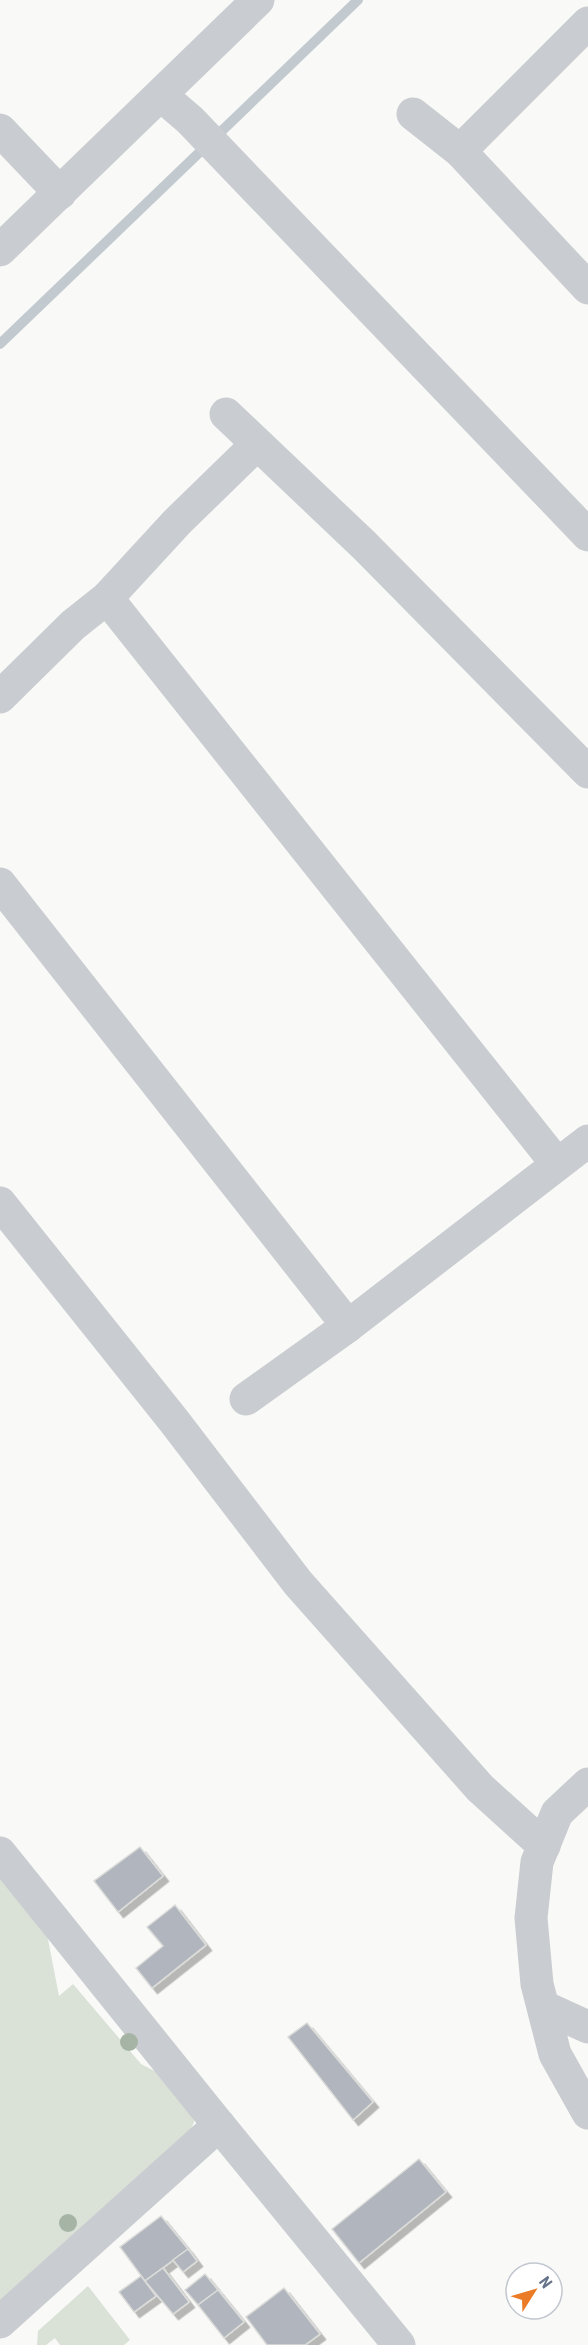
<svg xmlns="http://www.w3.org/2000/svg" width="588" height="2345" font-family="'Roboto Condensed',sans-serif">
<defs>
<filter id="shadow"><feDropShadow dx="5.5" dy="5.5" stdDeviation="0" flood-color="#0004"/></filter>
</defs>
<rect width="100%" height="100%" fill="#f9faf7"/>
<g fill="#dae2d8">
<polygon points="0,1869 46,1929 59,1996 73,1984 141,2064 174,2081 194,2107 194,2122 186,2141 0,2310"/>
<polygon points="88,2286 130,2340 124,2345 60,2345 55,2338 46,2345 37,2345 38,2331"/>
</g>
<g fill="none" stroke-linecap="round" stroke-linejoin="round">
<polyline stroke="#c2cad0" stroke-width="10" points="0,344 358,0"/>
</g>
<g fill="#b0b5be" stroke="#dbdcd9" stroke-width="1.5" filter="url(#shadow)">
<polygon points="140,1847 163,1876 118,1912 94,1881"/>
<polygon points="175,1905 206,1945 152,1988 136,1968 163,1946 147,1927"/>
<polygon points="307,2023 373,2102 353,2120 288,2037"/>
<polygon points="419,2159 446,2192 359,2263 332,2229"/>
<polygon points="161,2216 188,2249 145,2281 120,2247"/>
<polygon points="188,2249 197,2261 183,2272 173,2260"/>
<polygon points="163,2268 189,2302 173,2314 145,2281"/>
<polygon points="205,2274 218,2290 198,2305 185,2290"/>
<polygon points="141,2276 156,2296 134,2312 119,2292"/>
<polygon points="284,2288 320,2334 305,2345 267,2345 246,2317"/>
<polygon points="218,2290 244,2322 224,2338 198,2305"/>
</g>
<g fill="none" stroke-linecap="round" stroke-linejoin="round">
<g stroke="#c9ccd0" stroke-width="33">
<polyline points="162,96 190,120 588,535"/>
<polyline points="413,114 460,151 588,288"/>
<polyline points="0,130 60,193"/>
<polyline points="460,151 588,23"/>
<polyline points="0,250 258,0"/>
<polyline points="226,414 364,545 588,772"/>
<polyline points="107,598 557,1164"/>
<polyline points="0,697 73,625 107,598 177,522 256,445"/>
<polyline points="0,884 348,1326"/>
<polyline points="0,1203 174,1421 298,1583 480,1788 544,1846"/>
<polyline points="246,1399 348,1326 588,1141"/>
<polyline points="588,1784 557,1813 537,1862 531,1918 537,1984 555,2054 588,2113"/>
<polyline points="0,1853 219,2125"/>
<polyline points="544,2007 588,2027"/>
<polyline points="0,2322 219,2125 399,2345"/>
</g>
</g>
<g fill="#a6b4a6">
<circle cx="129" cy="2042" r="9"/>
<circle cx="68" cy="2223" r="9"/>
</g>
<g transform="translate(534 2291) rotate(53)"><circle r="28" fill="#ffffff" stroke="#c2c7d0" stroke-width="1.5"/>
<path d="M0-4.5L10 22L0 15L-10 22Z" fill="#eb7b26"/>
<text y="-9" font-size="16" font-weight="bold" text-anchor="middle" fill="#67738a">N</text>
</g>
</svg>
